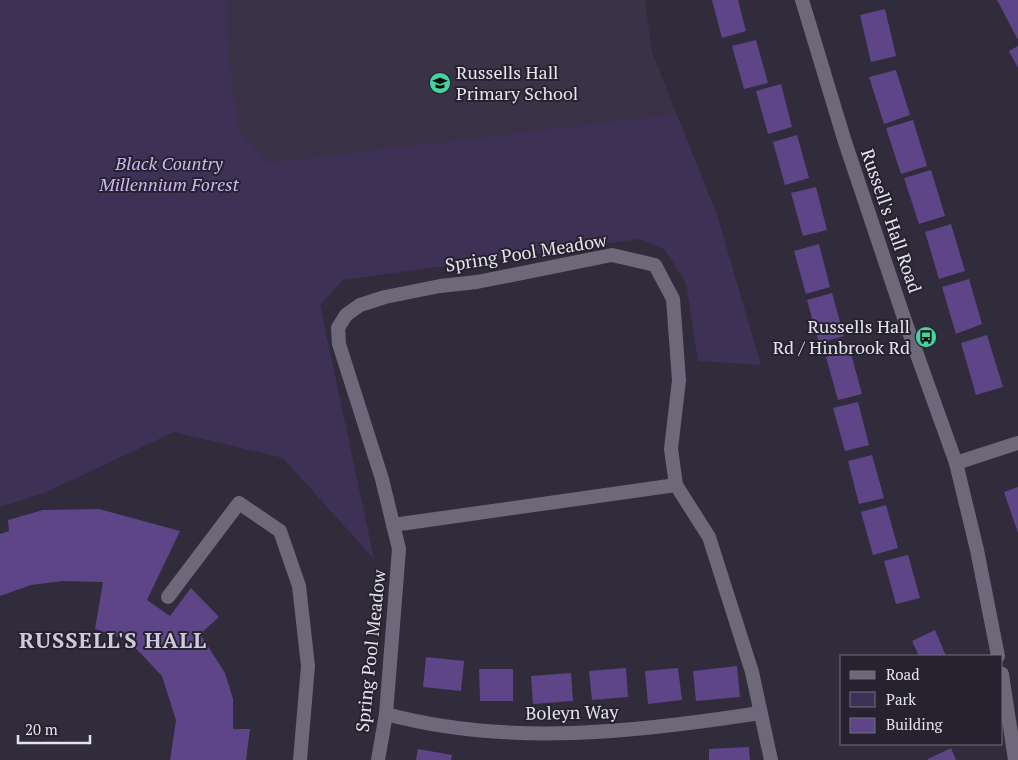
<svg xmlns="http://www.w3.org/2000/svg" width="1018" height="760" font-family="'PT Serif',serif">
<rect width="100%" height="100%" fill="#302c3b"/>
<polygon fill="#3a3348" points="214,0 645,0 652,52 677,115 638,118 216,170"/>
<polygon fill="#3e3156" points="0,0 226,0 226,36 239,134 268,163 639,118 677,115 717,215 761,365 698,361 686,283 665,250 640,239 343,280 320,305 374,559 283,458 174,432 44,493 0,507"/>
<g fill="#5d4587">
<polygon points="712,0 738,0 746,31 722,38"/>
<polygon points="997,0 1018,0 1018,40"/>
<polygon points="885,9 896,56 871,62 860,15"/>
<polygon points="756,40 768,83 744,89 732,46"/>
<polygon points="1018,46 1018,68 1009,51"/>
<polygon points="896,70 910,115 884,124 869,77"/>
<polygon points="781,84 792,127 768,134 756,91"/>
<polygon points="913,120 927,166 901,174 886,128"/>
<polygon points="797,135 809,178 785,185 773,142"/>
<polygon points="931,170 945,216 919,224 904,178"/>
<polygon points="816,187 827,230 803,236 791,193"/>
<polygon points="951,224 965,271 939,279 925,232"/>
<polygon points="819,244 830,287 806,294 794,251"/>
<polygon points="969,279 982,324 956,334 942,287"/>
<polygon points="832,293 844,336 819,343 807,300"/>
<polygon points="987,335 1003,387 976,395 961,343"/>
<polygon points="850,350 862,394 838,400 826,357"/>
<polygon points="858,402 869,445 845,451 833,408"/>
<polygon points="872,455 884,498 859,504 848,461"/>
<polygon points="1018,487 1018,533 1004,492"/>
<polygon points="886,505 898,548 873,555 861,512"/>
<polygon points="99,509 180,531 147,600 170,616 191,588 219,617 200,634 225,673 233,699 233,729 250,729 246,760 170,760 176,720 162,676 128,640 95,629 103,582 63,581 31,585 0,596 0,534 9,531 8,520 43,510"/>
<polygon points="908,555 920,598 896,604 884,561"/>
<polygon points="935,630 946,656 919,656 912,641"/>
<polygon points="426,657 464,661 461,691 423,687"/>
<polygon points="737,666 740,697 696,701 693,671"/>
<polygon points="626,668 628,697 592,700 589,671"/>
<polygon points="678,668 682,700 648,704 645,671"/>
<polygon points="479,669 513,669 513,701 480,701"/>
<polygon points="571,673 573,701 533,704 531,676"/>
<polygon points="749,747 750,760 709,760 709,749"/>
<polygon points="951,748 956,760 928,760 928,759"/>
<polygon points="418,749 452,755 451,760 416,760"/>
</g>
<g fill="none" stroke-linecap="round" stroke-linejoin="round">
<g stroke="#6e697a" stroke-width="14">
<polyline points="802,0 845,142 905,321 956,463 977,550 998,656"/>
<polyline points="956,463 1018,443"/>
<polyline points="393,525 676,485"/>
<polyline points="168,597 239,503 280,531 299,586 308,666 300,760"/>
<polyline points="1002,674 1015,760"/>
<path d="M386,714C509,747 637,732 760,713"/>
<polyline points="378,760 386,714 399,549 382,479 339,344 338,328 346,315 360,305 385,297 440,286 477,282 612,255 655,265 673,299 679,380 671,449 676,485 709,537 752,672 771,760"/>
</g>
</g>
<defs>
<g id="school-disc" transform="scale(1.125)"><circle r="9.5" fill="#45d49f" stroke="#272230"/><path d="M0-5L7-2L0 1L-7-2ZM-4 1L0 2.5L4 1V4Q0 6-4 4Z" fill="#111"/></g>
<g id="bus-disc" transform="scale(1.125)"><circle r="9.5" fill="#45d49f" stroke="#272230"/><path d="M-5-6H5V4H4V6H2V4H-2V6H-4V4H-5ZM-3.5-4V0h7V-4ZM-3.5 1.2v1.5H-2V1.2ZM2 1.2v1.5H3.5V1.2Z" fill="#111"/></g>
</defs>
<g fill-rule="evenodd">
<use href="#school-disc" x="440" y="83"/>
<use href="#bus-disc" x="926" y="337"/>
</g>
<g text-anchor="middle" stroke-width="4" stroke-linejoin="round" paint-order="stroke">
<g font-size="18" fill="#e5e3ec" stroke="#272230" text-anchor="start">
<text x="456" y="79">Russells Hall<tspan x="456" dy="21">Primary School</tspan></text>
<text x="910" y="333" text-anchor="end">Russells Hall<tspan x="910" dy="21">Rd / Hinbrook Rd</tspan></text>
</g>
<g font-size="18" font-style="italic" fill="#cbb8f3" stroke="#272230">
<text x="169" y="170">Black Country<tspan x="169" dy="21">Millennium Forest</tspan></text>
</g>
<g font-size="18" fill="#e5e3ec" stroke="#272230">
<text transform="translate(891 221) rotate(71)" y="6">Russell's Hall Road</text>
<text transform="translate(526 253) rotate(-9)" y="6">Spring Pool Meadow</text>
<text transform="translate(371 651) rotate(-84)" y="6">Spring Pool Meadow</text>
<text transform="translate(572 713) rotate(-1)" y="6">Boleyn Way</text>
</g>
<g font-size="22" font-weight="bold" letter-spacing="1" fill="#d0cade" stroke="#272230">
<text x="113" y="648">RUSSELL'S HALL</text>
</g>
</g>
<rect x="840" y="655" width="162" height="90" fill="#272230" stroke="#736f7b"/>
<rect x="850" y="671" width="25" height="8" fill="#6e697a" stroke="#736f7b"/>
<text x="886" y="680" font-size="15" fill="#e5e3ec">Road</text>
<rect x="850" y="692" width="25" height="15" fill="#3e3156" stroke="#736f7b"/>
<text x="886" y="705" font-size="15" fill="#e5e3ec">Park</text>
<rect x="850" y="718" width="25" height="15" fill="#5d4587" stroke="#736f7b"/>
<text x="886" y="730" font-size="15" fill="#e5e3ec">Building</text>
<path d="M18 735v8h72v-8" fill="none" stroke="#e5e3ec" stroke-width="2.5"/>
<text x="25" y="735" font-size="15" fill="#e5e3ec" stroke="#272230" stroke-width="4" paint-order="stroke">20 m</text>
</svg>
